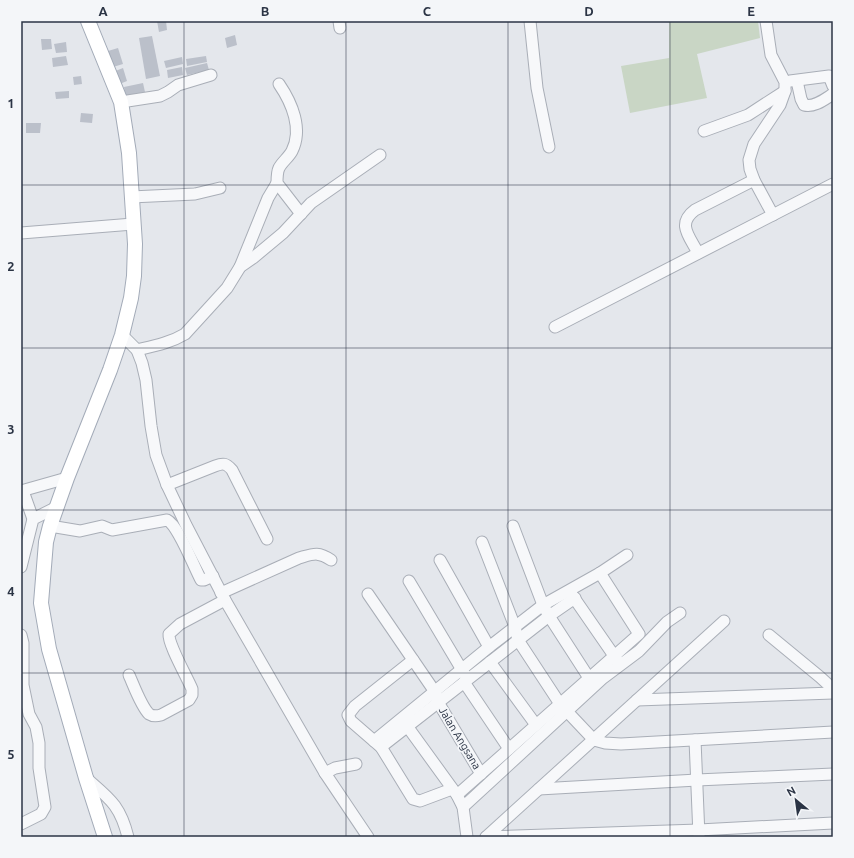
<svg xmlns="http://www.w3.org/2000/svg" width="854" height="858" font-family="Ubuntu,sans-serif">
<rect width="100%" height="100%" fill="#e4e7ec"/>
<polygon fill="#c9d6c5" points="669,21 758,21 760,38 697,54 707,98 630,113 621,66 669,58"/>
<g fill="#bbc0ca">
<polygon points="157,21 166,21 167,30 159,32"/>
<polygon points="235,35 237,45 227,48 225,38"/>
<polygon points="152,36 160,76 146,79 139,38"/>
<polygon points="41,39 51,39 52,49 42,50"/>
<polygon points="66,42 67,52 56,53 54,44"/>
<polygon points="118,48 123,64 113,67 108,51"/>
<polygon points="66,56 68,65 53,67 52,58"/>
<polygon points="206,56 207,62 187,66 186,59"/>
<polygon points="182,57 183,64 166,68 164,61"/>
<polygon points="207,63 209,70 187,75 185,68"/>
<polygon points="182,67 183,75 168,78 167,70"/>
<polygon points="123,68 127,81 117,85 113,72"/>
<polygon points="81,76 82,84 74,85 73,77"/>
<polygon points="143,83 145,92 125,96 124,87"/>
<polygon points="69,91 69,98 56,99 55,92"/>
<polygon points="81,113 93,114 92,123 80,122"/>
<polygon points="26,123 41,123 40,133 26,133"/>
</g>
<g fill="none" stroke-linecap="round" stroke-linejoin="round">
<g stroke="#a9aeb7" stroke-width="13">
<g id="minor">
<polyline points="339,21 340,28"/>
<polyline points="530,21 537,88 549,147"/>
<polyline points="766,21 771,55 785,82 785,91 780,105 754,144 749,160 750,169 754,180 773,215"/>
<polyline points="790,81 829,76 833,86"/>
<path d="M797,81L801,99L804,105C814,108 825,99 833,94"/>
<path d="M279,84C292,103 303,129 292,151C289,157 282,162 279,168C277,172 277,178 277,183L301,214"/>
<polyline points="121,102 160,96 168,92 178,85 211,75"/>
<polyline points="704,131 748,115 785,91"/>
<polyline points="131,197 195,194 220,188"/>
<polyline points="21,233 133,224"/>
<path d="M698,253C690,237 676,224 695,210L754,180"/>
<polyline points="240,267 268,198 277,183"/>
<polyline points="555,327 833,184"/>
<polyline points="122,335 137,350 142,363 146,380 151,426 156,455 167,485 186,525 225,600 325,773 368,837"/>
<path d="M137,350C154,346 170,343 185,334L227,288L240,267L253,258L283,233L311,203L380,155"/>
<path d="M167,485L215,466C223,463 226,463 232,470L267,539"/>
<polyline points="21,491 67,478"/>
<polyline points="23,491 33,519"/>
<path d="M50,526L80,531L102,526L112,530L167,520C178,525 194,567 201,580H204L213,576"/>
<polyline points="513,526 543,605 549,616 589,678"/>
<polyline points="482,542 515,627 518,640 560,704 594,740 605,743 621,744 833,732"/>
<polyline points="440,560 489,647"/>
<polyline points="21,567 33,519 57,507"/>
<polyline points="409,581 465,675"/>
<polyline points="570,592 617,660"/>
<path d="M221,593L299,558C313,554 318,551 331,560"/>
<polyline points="368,594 435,692 438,702 481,774"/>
<polyline points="21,635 23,643 23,685 29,714 36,727 39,743 39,768 45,807 41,814 21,824"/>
<polyline points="769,635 820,677 833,689"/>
<polyline points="413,660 355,706 348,715 351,721 381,747 413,799 420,801 452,789"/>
<polyline points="490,662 536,725"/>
<path d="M129,675C134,686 141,706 149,714C152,716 157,716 161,715L189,700L192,695V689C187,677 168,644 169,634L180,624L225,600"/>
<polyline points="464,682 509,749"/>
<polyline points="637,700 833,693"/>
<polyline points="407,726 457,795 463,807 467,837"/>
<polyline points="695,740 699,836"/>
<polyline points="374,741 489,647 543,605 600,573 627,555"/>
<polyline points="381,747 549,616 575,598"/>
<polyline points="325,773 335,768 356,764"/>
<path d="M86,778C110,799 120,805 128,837"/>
<polyline points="539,789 697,780 833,774"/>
<polyline points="457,795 639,634 600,573"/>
<polyline points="463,807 603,678 639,651 667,622 680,613"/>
<polyline points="486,837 699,830 833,823"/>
<polyline points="486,837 724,621"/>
</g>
</g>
<g stroke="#a3abb8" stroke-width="16">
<polyline id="major" points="88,21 121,102 129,153 135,244 134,276 131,298 122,335 110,370 67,478 50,526 46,542 41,603 49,649 86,778 105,837"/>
</g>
<use href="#minor" stroke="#f7f8fa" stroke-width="11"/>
<use href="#major" stroke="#fff" stroke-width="14"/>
</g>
<path fill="none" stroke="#2b3445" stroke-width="1" stroke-opacity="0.55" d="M184,21V837M346,21V837M508,21V837M670,21V837M21,185H833M21,348H833M21,510H833M21,673H833"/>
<g text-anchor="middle" stroke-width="3.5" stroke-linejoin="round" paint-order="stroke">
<g font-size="11" fill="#2b3445" stroke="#f4f6f9">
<text transform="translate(460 738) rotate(59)" y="4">Jalan Angsana</text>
</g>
</g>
<rect width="854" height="858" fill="none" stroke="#f4f6f9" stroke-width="44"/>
<g transform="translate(796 800) rotate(331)" stroke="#f4f6f9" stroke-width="3" paint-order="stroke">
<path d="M0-3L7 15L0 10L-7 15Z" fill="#2b3445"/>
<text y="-6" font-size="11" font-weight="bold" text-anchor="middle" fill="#2b3445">N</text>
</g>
<rect x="22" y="22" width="810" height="814" fill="none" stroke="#2b3445" stroke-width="1.5"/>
<g font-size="13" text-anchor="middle" font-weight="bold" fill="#2b3445">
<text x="103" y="16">A</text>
<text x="265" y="16">B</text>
<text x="427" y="16">C</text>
<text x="589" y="16">D</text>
<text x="751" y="16">E</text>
<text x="11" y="108">1</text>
<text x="11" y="271">2</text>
<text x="11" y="434">3</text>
<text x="11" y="596">4</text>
<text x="11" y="759">5</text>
</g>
</svg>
